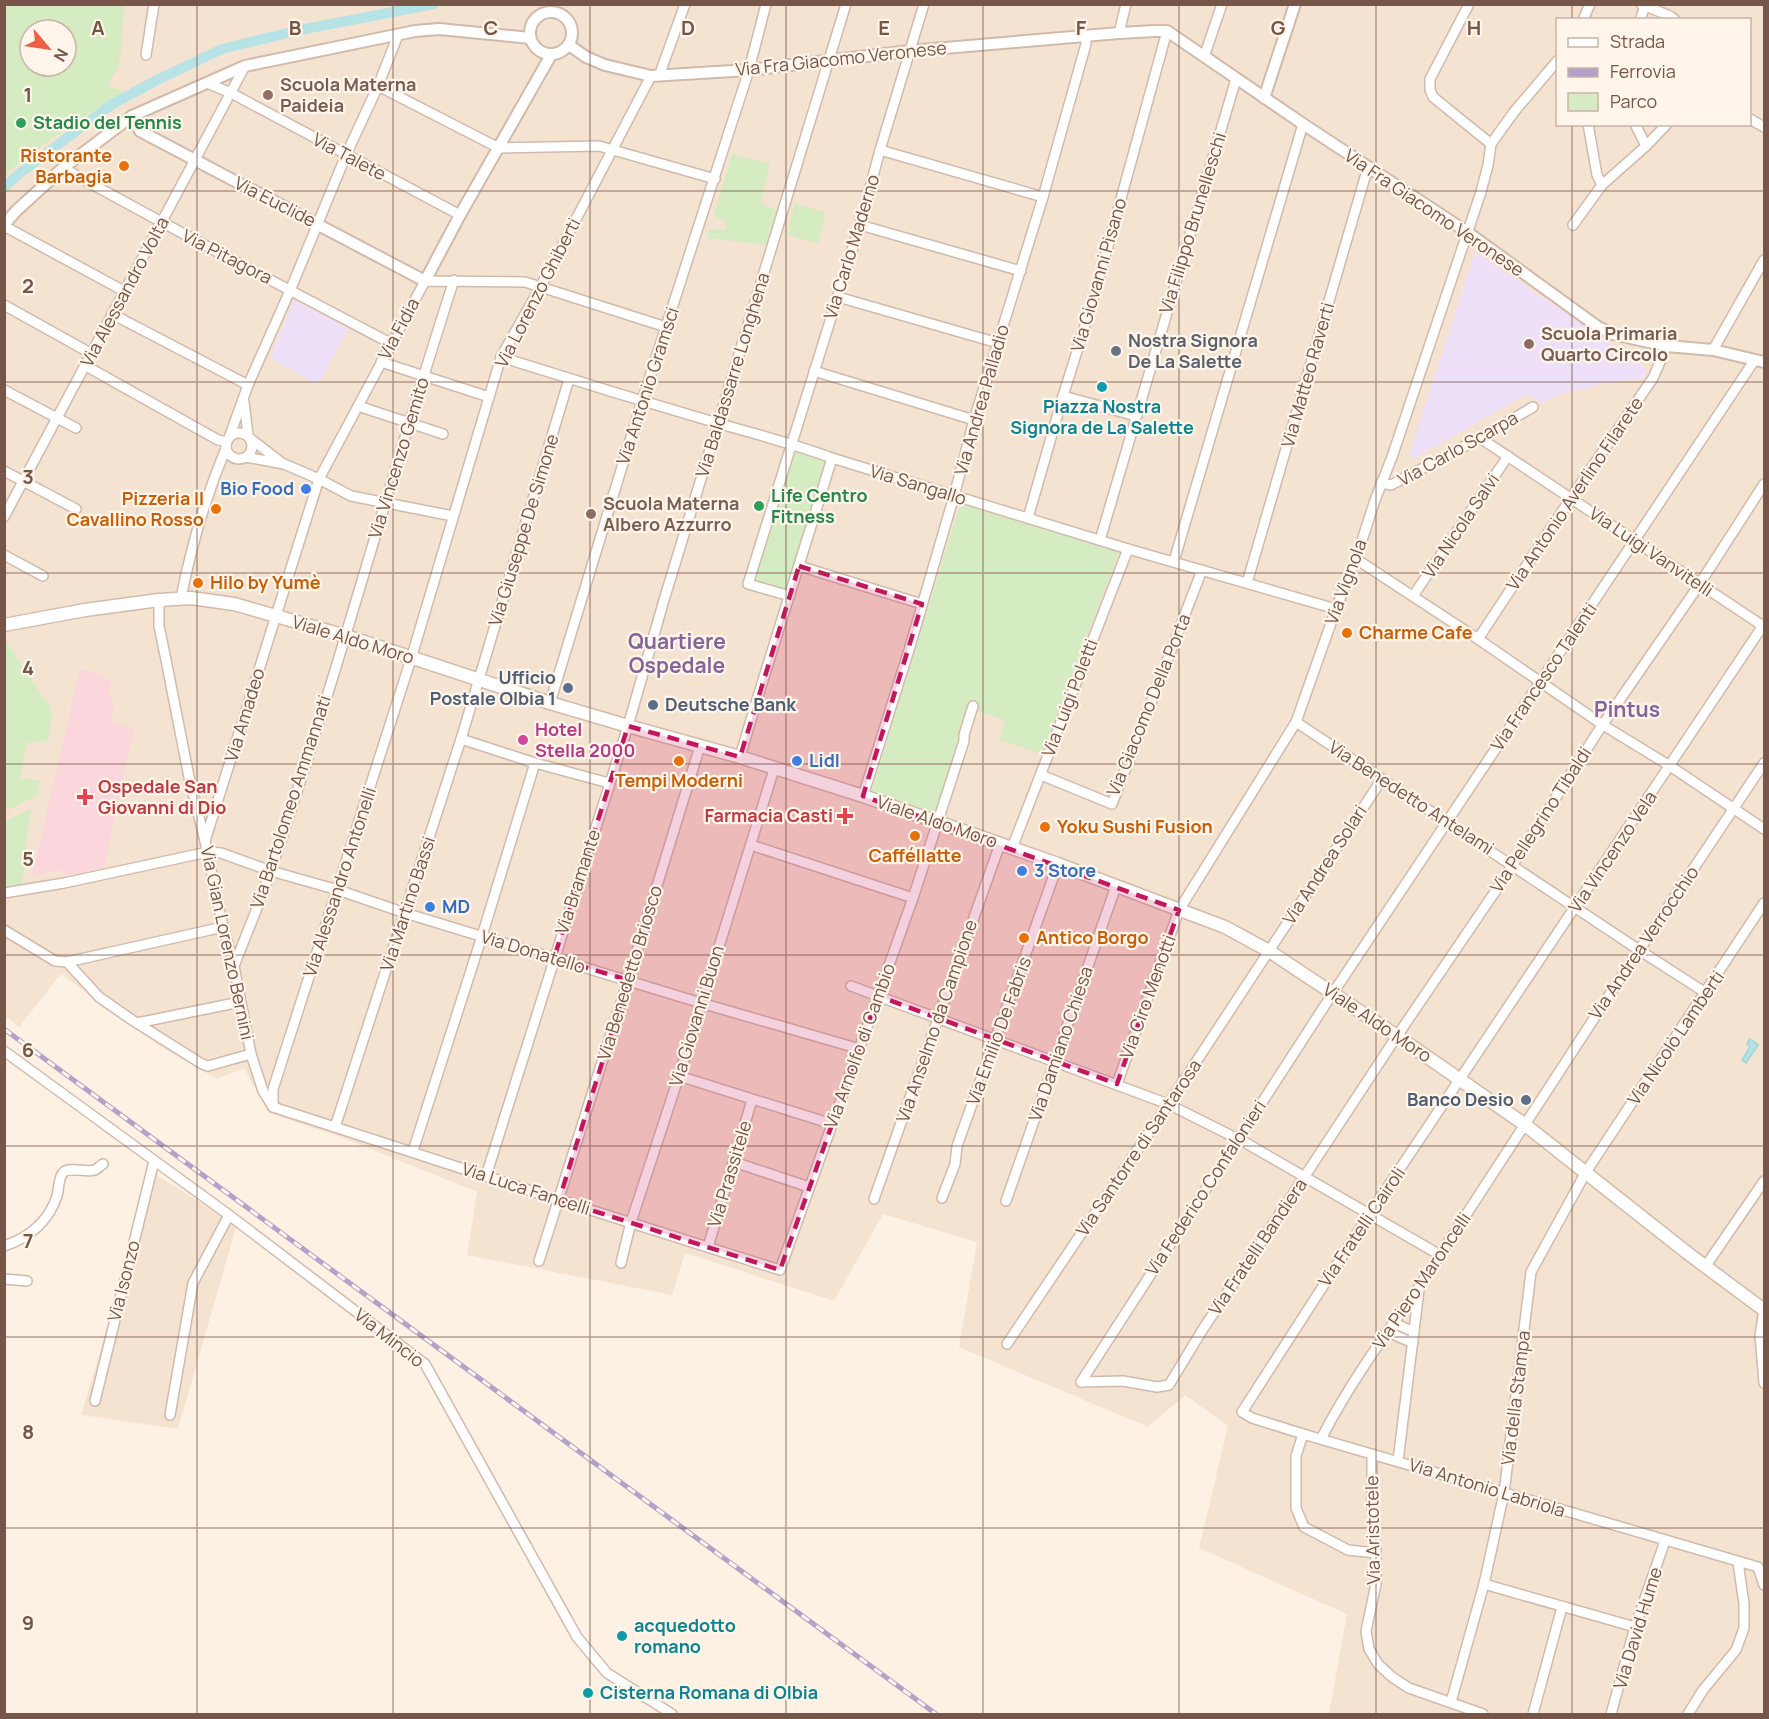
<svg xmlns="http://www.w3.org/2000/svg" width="1769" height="1719" font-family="Manrope,sans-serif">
<rect width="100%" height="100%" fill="#fdf1e3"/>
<g fill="#f5e3d1" fill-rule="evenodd">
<path d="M5,5H1764V1714L1329,1713L1347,1614L1199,1548L1228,1426L1185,1395L1148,1427L959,1347L977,1242L883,1214L834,1301L685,1253L672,1295L467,1255L477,1192L338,1136L268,1113L244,1068L217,1079L158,1045L61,974L19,1027L5,1016ZM1558,20H1750V124H1558ZM30,30H66V66H30Z"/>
<polygon points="154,1174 237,1224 178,1429 81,1415"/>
</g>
<g fill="#eee0f9">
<polygon points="1475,252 1640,363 1647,371 1642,379 1609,382 1559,395 1542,403 1527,394 1413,459 1409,456"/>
<polygon points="294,300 348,329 318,385 270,358"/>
</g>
<polygon fill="#fbd6dd" points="80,669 98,674 97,677 108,679 111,684 108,695 113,696 111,704 114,706 111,722 134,728 104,867 64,876 63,869 32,876"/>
<g fill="#d5ebc1" fill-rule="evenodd">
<path d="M5,4L125,5L122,33L123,40L118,67L107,86L125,92C82,116 42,144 5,175ZM30,30H66V66H30Z"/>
<polygon points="732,154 770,163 761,203 778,211 768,245 707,238 709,229 725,230 726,221 714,216"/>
<polygon points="795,203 826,213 818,243 787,235"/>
<polygon points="795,452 825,460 787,591 753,582"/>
<polygon points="960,504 1119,552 1042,754 999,740 1005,720 972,709 937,814 871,793"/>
<polygon points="4,638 49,706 52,717 48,741 27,743 20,778 40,781 37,796 5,811"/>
<polygon points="31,809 24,856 27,859 21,886 5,889 5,821"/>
</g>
<polygon fill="#b7e3e7" stroke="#9dd4d9" stroke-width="1.5" points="1750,1039 1758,1045 1746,1063 1742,1060 1750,1047 1747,1044"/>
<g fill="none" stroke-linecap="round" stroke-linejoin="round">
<polyline stroke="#b7e3e7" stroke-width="10" points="4,187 20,173 111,105 155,81 222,49 300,30 434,4"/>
<g stroke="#d1baac" stroke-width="12">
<g id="minor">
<polyline points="1469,4 1430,79 1430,90 1433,97 1491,144"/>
<polyline points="1641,4 1670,16 1675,20"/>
<polyline points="1583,20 1590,4"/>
<polyline points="1640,20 1645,6"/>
<polyline points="1119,33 1126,4"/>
<polyline points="146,55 154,4"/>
<polyline points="1204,57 1222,4"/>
<polyline points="659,76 685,4"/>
<polyline points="207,83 231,93 460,215"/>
<polyline points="378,86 499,148 599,146 715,179"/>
<polyline points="1750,119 1764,127"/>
<polyline points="1588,124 1597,175 1602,185"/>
<polyline points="1635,124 1646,146"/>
<polyline points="880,150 1043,197"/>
<path d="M63,168C172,229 282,286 392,344"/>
<polyline points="860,225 1021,271"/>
<polyline points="1573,225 1602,185 1646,146 1667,124"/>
<polyline points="4,226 124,291"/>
<polyline points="838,297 998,343"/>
<polyline points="4,305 92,354"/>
<polyline points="112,314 248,385"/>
<polyline points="1713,350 1764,260"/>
<path d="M501,357C573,380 645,402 717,423C756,434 794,444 832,458L1128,549L1336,609"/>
<polyline points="381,362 489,397"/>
<polyline points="86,366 218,440 227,442"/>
<polyline points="814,371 974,420"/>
<polyline points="4,390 76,428"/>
<polyline points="1063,396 1136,416"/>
<polyline points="244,402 248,435"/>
<polyline points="358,406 443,434"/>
<circle cx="239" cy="446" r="13"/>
<polyline points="229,438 248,385 292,286 346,155 378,86 398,35"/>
<polyline points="1480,438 1763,626"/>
<polyline points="251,439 282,463"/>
<polyline points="246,457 284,464 319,479 351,496 453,516"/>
<polyline points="4,471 76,509"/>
<polyline points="1381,483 1391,485 1480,438 1533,407"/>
<polyline points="4,517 245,66"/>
<polyline points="1028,518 1063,396 1094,297 1167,31"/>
<polyline points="1100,540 1236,79"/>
<polyline points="4,555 43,576"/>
<polyline points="1356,559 1478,639 1603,725 1670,766 1764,829"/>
<polyline points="1174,561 1303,124"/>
<polyline points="799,566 922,604"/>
<polyline points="1247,583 1368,167"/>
<polyline points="790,596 748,584 860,225 880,150 924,4"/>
<polyline points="1413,596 1508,456"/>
<path d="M181,598C191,547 206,496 226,448"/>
<polyline points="159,600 159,626 166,660 189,777 205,841 223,927 234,966 251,1054 263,1091 272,1105"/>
<polyline points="1764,624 1365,1221 1242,1412 1252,1418 1303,1434 1758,1567 1764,1585"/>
<polyline points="1478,639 1571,498 1653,378 1667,346"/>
<polyline points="550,703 642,401 749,70 766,4"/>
<polyline points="1296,722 1639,950 1706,993"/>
<polyline points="461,739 535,763 609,783"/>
<path d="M740,757C769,657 802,558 832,458"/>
<polyline points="1041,775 1112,804 1202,570"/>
<polyline points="863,796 909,650 954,496 974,420 1043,197 1086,44 1086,37"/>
<polyline points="205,841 319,479 425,281 525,282 666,327"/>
<polyline points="751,845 913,898"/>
<polyline points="1012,848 1128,549"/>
<polyline points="4,893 64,883 208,852 221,853 271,871 338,890 405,913 701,1003 860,1049"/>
<polyline points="4,930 55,961 67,962 223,927"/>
<polyline points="67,962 99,997 132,1020 202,1064 208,1066 251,1054"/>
<path d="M234,966C246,935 259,905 270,873C337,677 390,477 454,280"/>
<polyline points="851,986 1168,1104 1246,1143 1440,1255"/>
<polyline points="137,1023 240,1002"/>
<polyline points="4,1051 229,1215 425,1364 577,1637 607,1673 672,1714"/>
<polyline points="679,1076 832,1124"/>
<polyline points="1117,1084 1179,910 1296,722 1336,609 1356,559 1375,500 1392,457 1481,192 1488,165 1491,144 1514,112 1558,60"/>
<polyline points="273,1107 559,1200 780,1270 913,898 964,741 964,735 973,706"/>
<polyline points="273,1107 273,1089 411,659 501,357 541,286 651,76"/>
<polyline points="335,1127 461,739 569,379"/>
<polyline points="413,1151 482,936 535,763"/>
<polyline points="734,1162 809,1187"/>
<polyline points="486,1176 628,726 664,600 846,4"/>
<polyline points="942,1198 955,1164 957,1146 1058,864"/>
<polyline points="874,1199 1000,844"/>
<polyline points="1006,1201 1116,886"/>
<path d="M4,1246C29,1238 49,1221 57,1196C59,1190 58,1178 63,1173C69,1166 86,1173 95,1170C98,1168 100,1166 103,1164"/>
<polyline points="708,1247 752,1100"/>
<polyline points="539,1261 628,980 700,746"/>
<polyline points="621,1263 631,1222 679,1076 774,769"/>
<polyline points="1705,1267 1764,1181"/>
<polyline points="4,1279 27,1281"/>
<polyline points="1764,1310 1760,1335 1764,1383"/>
<polyline points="1394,1323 1414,1332"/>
<polyline points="1388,1332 1413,1343"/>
<polyline points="1007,1344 1173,1097 1382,779"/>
<polyline points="1081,1382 1329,999 1754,361"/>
<polyline points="1081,1382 1123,1381 1157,1387 1169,1385 1203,1329 1301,1182 1391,1045 1507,874 1599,730 1699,585 1764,484"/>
<polyline points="95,1401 154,1161"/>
<polyline points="170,1415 193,1283 229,1215"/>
<polyline points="1303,1434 1296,1456 1296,1508 1304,1527 1348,1550 1376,1553"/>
<path d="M1321,1439C1348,1386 1384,1336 1419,1287L1610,994L1764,763"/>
<polyline points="1372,1455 1372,1501 1376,1553 1376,1584 1366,1631 1369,1649 1378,1664 1392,1677 1409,1688 1483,1714"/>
<polyline points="1398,1461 1419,1290"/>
<polyline points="1484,1584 1635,1627"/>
<polyline points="1451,1702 1484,1584 1504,1493 1531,1272 1586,1172 1764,903"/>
<polyline points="1533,1714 1562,1607"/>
<polyline points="1611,1714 1635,1627 1665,1541"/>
<polyline points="1688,1714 1703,1690 1736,1650 1744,1628 1744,1604 1738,1562"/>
</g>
</g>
<g stroke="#d1baac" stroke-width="14">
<g id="tertiary">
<circle cx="551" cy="33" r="21"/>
<polyline points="569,45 586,57 605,65 651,76 749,70 910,51 1119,33 1155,31 1167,31 1303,124 1467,232 1598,327 1613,334 1667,346 1713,350 1764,362"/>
<polyline points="1264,98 1295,4"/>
<polyline points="132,116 140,131 425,281 460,215 551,55"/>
<polyline points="4,225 16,211 63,168 132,116 245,66 415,31 439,29 530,38"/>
</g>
</g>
<g stroke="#d4baa9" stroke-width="15">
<polyline id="secondary" points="4,625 85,610 159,600 191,598 234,604 346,636 550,703 628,726 740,757 863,796 1058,864 1225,927 1269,951 1397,1036 1524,1124 1690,1255 1764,1310"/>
</g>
<use href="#minor" stroke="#fff" stroke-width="9"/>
<use href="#tertiary" stroke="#fff" stroke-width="10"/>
<use href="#secondary" stroke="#fff" stroke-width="12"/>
<g stroke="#b3a2c7" stroke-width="5">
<polyline id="rail" points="4,1029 936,1714"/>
</g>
<use href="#rail" stroke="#fff5ea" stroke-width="3" stroke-dasharray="9" stroke-linecap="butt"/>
</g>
<path fill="#c2185b" fill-opacity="0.2" stroke="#c2185b" stroke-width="4.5" stroke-dasharray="12 8" stroke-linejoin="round" d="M799,566L922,604L863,796L1179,910L1117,1084L878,996L780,1270L559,1200L628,980L554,958L628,726L740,757Z"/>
<path fill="none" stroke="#765648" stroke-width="1.5" stroke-opacity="0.55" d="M197,4V1714M393,4V1714M590,4V1714M786,4V1714M983,4V1714M1179,4V1714M1376,4V1714M1572,4V20M1572,124V1714M4,191H1764M4,382H1764M4,573H1764M4,764H1764M4,955H1764M4,1146H1764M4,1337H1764M4,1528H1764"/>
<g fill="#8d6e63" stroke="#fff5ea" stroke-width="2">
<circle cx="268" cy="95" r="6"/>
<circle cx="1529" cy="344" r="6"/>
<circle cx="591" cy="514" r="6"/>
</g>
<g fill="#2e9e5b" stroke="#fff5ea" stroke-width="2">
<circle cx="21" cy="123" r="6"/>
<circle cx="759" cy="506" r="6"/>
</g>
<g fill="#e8710a" stroke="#fff5ea" stroke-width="2">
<circle cx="124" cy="166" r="6"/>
<circle cx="216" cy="509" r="6"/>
<circle cx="198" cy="583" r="6"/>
<circle cx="1347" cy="633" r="6"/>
<circle cx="679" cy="761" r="6"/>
<circle cx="1045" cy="827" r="6"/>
<circle cx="915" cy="836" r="6"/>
<circle cx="1024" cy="938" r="6"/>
</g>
<circle fill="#6b7280" stroke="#fff5ea" stroke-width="2" cx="1116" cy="351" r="6"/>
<g fill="#0f9aa8" stroke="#fff5ea" stroke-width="2">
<circle cx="1102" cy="387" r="6"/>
<circle cx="622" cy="1636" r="6"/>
<circle cx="588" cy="1693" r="6"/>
</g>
<g fill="#3f7fe0" stroke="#fff5ea" stroke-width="2">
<circle cx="306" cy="489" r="6"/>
<circle cx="797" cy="761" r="6"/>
<circle cx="1022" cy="871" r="6"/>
<circle cx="430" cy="907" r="6"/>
</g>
<g fill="#5c6f8a" stroke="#fff5ea" stroke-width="2">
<circle cx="568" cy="688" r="6"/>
<circle cx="653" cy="705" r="6"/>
<circle cx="1526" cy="1100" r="6"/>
</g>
<circle fill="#d1479c" stroke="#fff5ea" stroke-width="2" cx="523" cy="740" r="6"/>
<g fill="#e0444e" stroke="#fff5ea" stroke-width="2">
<path d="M82 788h6v6h6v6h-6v6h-6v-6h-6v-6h6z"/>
<path d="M842 807h6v6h6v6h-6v6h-6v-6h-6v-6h6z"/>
</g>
<g text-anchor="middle" stroke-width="4.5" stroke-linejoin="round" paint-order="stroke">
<g font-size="18" fill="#765648" stroke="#fff5ea">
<text transform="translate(841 59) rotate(-6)" y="6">Via Fra Giacomo Veronese</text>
<text transform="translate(349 157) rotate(28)" y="6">Via Talete</text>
<text transform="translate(275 202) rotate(27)" y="6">Via Euclide</text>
<text transform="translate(1434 213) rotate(34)" y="6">Via Fra Giacomo Veronese</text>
<text transform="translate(1193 223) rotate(-73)" y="6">Via Filippo Brunelleschi</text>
<text transform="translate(852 247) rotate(-73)" y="6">Via Carlo Maderno</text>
<text transform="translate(227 257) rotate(27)" y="6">Via Pitagora</text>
<text transform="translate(1099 275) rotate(-74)" y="6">Via Giovanni Pisano</text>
<text transform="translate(125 292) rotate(-62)" y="6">Via Alessandro Volta</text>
<text transform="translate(538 293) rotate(-63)" y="6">Via Lorenzo Ghiberti</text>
<text transform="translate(399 329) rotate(-62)" y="6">Via Fidia</text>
<text transform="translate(733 375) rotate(-73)" y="6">Via Baldassarre Longhena</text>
<text transform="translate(1308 375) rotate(-74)" y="6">Via Matteo Raverti</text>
<text transform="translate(648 386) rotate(-72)" y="6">Via Antonio Gramsci</text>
<text transform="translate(982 400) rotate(-74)" y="6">Via Andrea Palladio</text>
<text transform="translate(1458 449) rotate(-29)" y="6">Via Carlo Scarpa</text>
<text transform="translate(399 458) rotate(-73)" y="6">Via Vincenzo Gemito</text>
<text transform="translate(918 485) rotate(17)" y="6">Via Sangallo</text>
<text transform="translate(1575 494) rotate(-56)" y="6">Via Antonio Averlino Filarete</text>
<text transform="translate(1461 526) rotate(-56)" y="6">Via Nicola Salvi</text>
<text transform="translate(524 530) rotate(-73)" y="6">Via Giuseppe De Simone</text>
<text transform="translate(1651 552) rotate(34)" y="6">Via Luigi Vanvitelli</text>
<text transform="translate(1346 582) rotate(-70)" y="6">Via Vignola</text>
<text transform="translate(353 640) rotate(17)" y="6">Viale Aldo Moro</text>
<text transform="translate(1544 677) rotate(-56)" y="6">Via Francesco Talenti</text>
<text transform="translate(1070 698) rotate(-69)" y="6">Via Luigi Poletti</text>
<text transform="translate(1149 705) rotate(-68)" y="6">Via Giacomo Della Porta</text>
<text transform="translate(245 715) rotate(-73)" y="6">Via Amadeo</text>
<text transform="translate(1411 798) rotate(33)" y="6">Via Benedetto Antelami</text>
<text transform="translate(291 802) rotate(-72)" y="6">Via Bartolomeo Ammannati</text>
<text transform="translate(1541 820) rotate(-57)" y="6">Via Pellegrino Tibaldi</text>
<text transform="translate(937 822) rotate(19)" y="6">Viale Aldo Moro</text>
<text transform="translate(1613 852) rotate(-56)" y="6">Via Vincenzo Vela</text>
<text transform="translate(1325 865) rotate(-57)" y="6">Via Andrea Solari</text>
<text transform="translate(340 882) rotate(-72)" y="6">Via Alessandro Antonelli</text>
<text transform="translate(578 882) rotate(-72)" y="6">Via Bramante</text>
<text transform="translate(408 904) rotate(-72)" y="6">Via Martino Bassi</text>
<text transform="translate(227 943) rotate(78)" y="6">Via Gian Lorenzo Bernini</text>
<text transform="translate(1644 943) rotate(-56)" y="6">Via Andrea Verrocchio</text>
<text transform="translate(533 952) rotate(17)" y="6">Via Donatello</text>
<text transform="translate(630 973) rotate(-73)" y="6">Via Benedetto Briosco</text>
<text transform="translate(1148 997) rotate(-70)" y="6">Via Ciro Menotti</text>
<text transform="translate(697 1016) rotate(-73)" y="6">Via Giovanni Buon</text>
<text transform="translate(937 1021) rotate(-71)" y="6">Via Anselmo da Campione</text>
<text transform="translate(1377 1023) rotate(34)" y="6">Viale Aldo Moro</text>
<text transform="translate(999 1031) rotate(-70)" y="6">Via Emilio De Fabris</text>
<text transform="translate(1676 1038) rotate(-56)" y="6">Via Nicolò Lamberti</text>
<text transform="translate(1061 1044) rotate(-71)" y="6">Via Damiano Chiesa</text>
<text transform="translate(860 1046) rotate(-70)" y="6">Via Arnolfo di Cambio</text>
<text transform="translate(1139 1148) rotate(-56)" y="6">Via Santorre di Santarosa</text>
<text transform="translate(730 1174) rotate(-73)" y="6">Via Prassitele</text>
<text transform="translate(1206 1188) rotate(-57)" y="6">Via Federico Confalonieri</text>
<text transform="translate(526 1189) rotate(18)" y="6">Via Luca Fancelli</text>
<text transform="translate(1362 1227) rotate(-56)" y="6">Via Fratelli Cairoli</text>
<text transform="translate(1258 1247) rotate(-56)" y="6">Via Fratelli Bandiera</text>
<text transform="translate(124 1281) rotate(-76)" y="6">Via Isonzo</text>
<text transform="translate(1422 1281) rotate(-56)" y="6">Via Piero Maroncelli</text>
<text transform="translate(389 1338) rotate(38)" y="6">Via Mincio</text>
<text transform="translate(1516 1398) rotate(-83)" y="6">Via della Stampa</text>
<text transform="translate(1487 1488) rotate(17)" y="6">Via Antonio Labriola</text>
<text transform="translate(1373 1530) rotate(-91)" y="6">Via Aristotele</text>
<text transform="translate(1638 1628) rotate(-73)" y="6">Via David Hume</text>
</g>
<g font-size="18" font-weight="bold" fill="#785e54" stroke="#fff5ea" text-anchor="start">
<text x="280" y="91">Scuola Materna<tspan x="280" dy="21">Paideia</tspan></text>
<text x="1541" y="340">Scuola Primaria<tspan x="1541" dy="21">Quarto Circolo</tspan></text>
<text x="603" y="510">Scuola Materna<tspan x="603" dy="21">Albero Azzurro</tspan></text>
</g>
<g font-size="18" font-weight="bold" fill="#27864d" stroke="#fff5ea" text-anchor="start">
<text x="33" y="129">Stadio del Tennis</text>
<text x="771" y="502">Life Centro<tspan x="771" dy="21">Fitness</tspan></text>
</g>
<g font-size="18" font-weight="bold" fill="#c56008" stroke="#fff5ea" text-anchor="start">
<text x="112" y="162" text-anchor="end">Ristorante<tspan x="112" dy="21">Barbagia</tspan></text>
<text x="204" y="505" text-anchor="end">Pizzeria Il<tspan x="204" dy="21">Cavallino Rosso</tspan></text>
<text x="210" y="589">Hilo by Yumè</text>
<text x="1359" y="639">Charme Cafe</text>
<text x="679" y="787" text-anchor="middle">Tempi Moderni</text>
<text x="1057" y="833">Yoku Sushi Fusion</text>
<text x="915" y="862" text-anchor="middle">Cafféllatte</text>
<text x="1036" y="944">Antico Borgo</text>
</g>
<g font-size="18" font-weight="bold" fill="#5b616d" stroke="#fff5ea" text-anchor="start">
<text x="1128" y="347">Nostra Signora<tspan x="1128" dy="21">De La Salette</tspan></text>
</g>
<g font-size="18" font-weight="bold" fill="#0d838f" stroke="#fff5ea" text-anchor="start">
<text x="1102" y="413" text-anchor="middle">Piazza Nostra<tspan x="1102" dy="21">Signora de La Salette</tspan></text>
<text x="634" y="1632">acquedotto<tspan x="634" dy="21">romano</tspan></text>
<text x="600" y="1699">Cisterna Romana di Olbia</text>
</g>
<g font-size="18" font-weight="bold" fill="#366cbe" stroke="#fff5ea" text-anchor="start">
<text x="294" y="495" text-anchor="end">Bio Food</text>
<text x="809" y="767">Lidl</text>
<text x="1034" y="877">3 Store</text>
<text x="442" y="913">MD</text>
</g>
<g font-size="18" font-weight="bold" fill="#4e5e75" stroke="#fff5ea" text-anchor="end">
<text x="556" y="684">Ufficio<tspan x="556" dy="21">Postale Olbia 1</tspan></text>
<text x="665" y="711" text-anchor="start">Deutsche Bank</text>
<text x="1514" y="1106">Banco Desio</text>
</g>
<g font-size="18" font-weight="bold" fill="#b23c85" stroke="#fff5ea" text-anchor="start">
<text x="535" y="736">Hotel<tspan x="535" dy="21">Stella 2000</tspan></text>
</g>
<g font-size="18" font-weight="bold" fill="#be3a42" stroke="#fff5ea" text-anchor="start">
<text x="98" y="793">Ospedale San<tspan x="98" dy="21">Giovanni di Dio</tspan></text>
<text x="833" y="822" text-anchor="end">Farmacia Casti</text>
</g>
<g font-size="21" font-weight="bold" fill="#84649a" stroke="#fff5ea">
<text x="677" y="649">Quartiere<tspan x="677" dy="24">Ospedale</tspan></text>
<text x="1627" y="717">Pintus</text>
</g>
</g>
<g font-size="20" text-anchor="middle" font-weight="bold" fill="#765648" stroke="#fff5ea" stroke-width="4.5" stroke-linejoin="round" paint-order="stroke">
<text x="98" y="35">A</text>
<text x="295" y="35">B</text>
<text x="491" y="35">C</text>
<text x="688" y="35">D</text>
<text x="884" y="35">E</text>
<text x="1081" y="35">F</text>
<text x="1278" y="35">G</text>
<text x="1474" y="35">H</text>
<text x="28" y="102">1</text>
<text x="28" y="293">2</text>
<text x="28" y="484">3</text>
<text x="28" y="675">4</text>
<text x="28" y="866">5</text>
<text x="28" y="1057">6</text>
<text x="28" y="1248">7</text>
<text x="28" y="1439">8</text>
<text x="28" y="1630">9</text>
</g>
<rect width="1769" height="1719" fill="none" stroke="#765648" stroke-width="12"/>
<rect x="1556" y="18" width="195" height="108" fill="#fff5ea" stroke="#c8b5a9" stroke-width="1.5"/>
<rect x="1568" y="38" width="30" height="9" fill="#ffffff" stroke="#c8b5a9" stroke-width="1.5"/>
<text x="1610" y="48" font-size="18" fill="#765648">Strada</text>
<rect x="1568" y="68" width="30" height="9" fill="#b3a2c7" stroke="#c8b5a9" stroke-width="1.5"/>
<text x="1610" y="78" font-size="18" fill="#765648">Ferrovia</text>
<rect x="1568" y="93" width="30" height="18" fill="#d5ebc1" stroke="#c8b5a9" stroke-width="1.5"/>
<text x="1610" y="108" font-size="18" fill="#765648">Parco</text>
<g transform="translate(48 48) rotate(119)"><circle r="28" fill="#fff5ea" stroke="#c8b5a9" stroke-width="1.5"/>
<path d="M0-4.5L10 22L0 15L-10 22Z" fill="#ea5f45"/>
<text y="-9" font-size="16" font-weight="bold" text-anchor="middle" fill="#765648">N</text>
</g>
</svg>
